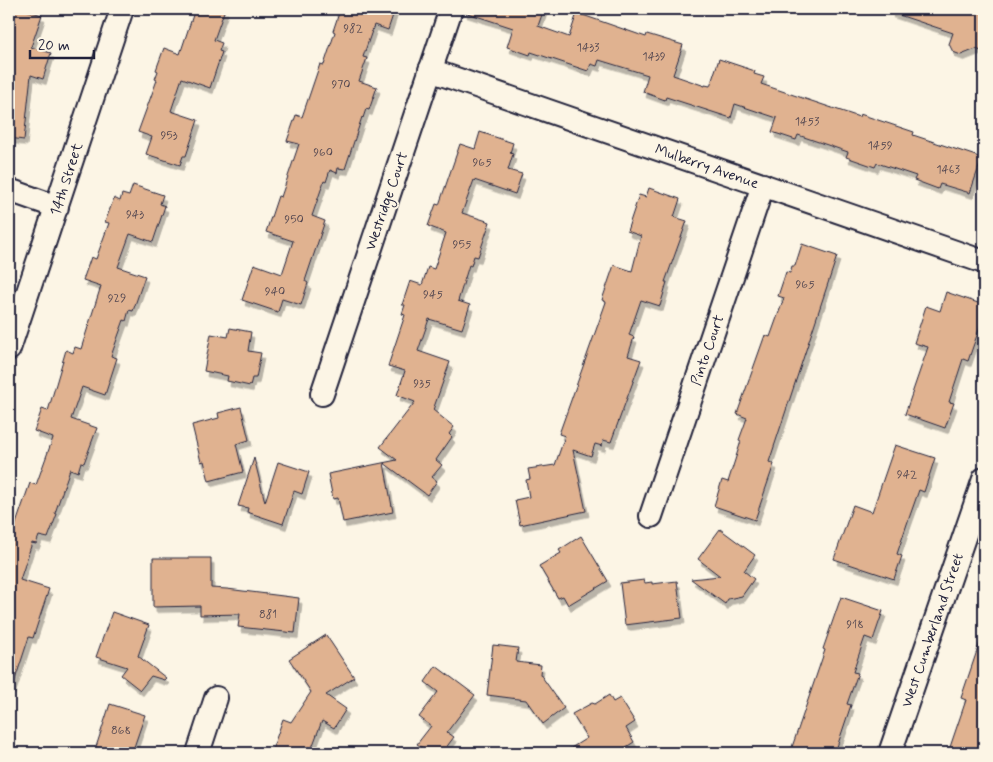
<svg xmlns="http://www.w3.org/2000/svg" width="993" height="762" font-family="Mynerve,sans-serif">
<defs>
<filter id="shadow"><feDropShadow dx="3" dy="5.5" stdDeviation="0" flood-color="#0004"/></filter>
</defs>
<rect width="100%" height="100%" fill="#fcf5e5"/>
<filter id="ink" filterUnits="userSpaceOnUse"><feTurbulence type="fractalNoise" baseFrequency=".02" numOctaves="2"/><feDisplacementMap in="SourceGraphic" scale="10" xChannelSelector="R" yChannelSelector="G"/><feConvolveMatrix kernelMatrix="1 2 1 2 8 2 1 2 1" color-interpolation-filters="sRGB"/></filter>
<g filter="url(#ink)">
<g fill="#e0b290" stroke="#22223b" filter="url(#shadow)">
<polygon points="9,9 22,9 42,15 31,47 51,53 43,79 31,75 24,140 9,138"/>
<polygon points="195,9 225,9 214,40 222,43 219,51 222,52 210,88 182,78 171,111 198,120 186,156 183,156 180,165 146,154 152,137 138,132 157,80 155,79 158,71 156,70 164,48 180,54"/>
<polygon points="334,9 395,9 388,30 374,25 363,57 367,58 359,81 377,87 369,110 366,109 363,118 362,117 345,169 338,168 337,173 330,170 326,182 324,181 312,216 325,221 305,281 308,283 301,305 282,299 278,312 242,300 254,264 282,274 293,241 266,232 278,196 281,197 299,144 287,141 296,115 302,117 320,64 324,65 335,32 333,31 339,13 334,12"/>
<polygon points="465,9 544,9 538,26 569,37 577,13 646,37 647,34 683,45 673,75 705,86 705,85 710,86 719,59 755,71 754,74 764,77 761,84 859,117 860,114 914,132 913,135 982,158 970,193 940,184 938,189 914,180 916,176 877,163 875,167 846,157 848,152 798,135 796,140 772,132 777,118 735,104 731,118 666,97 665,100 643,92 648,75 599,60 597,66 591,64 588,71 531,52 530,55 507,47 513,28 464,12"/>
<polygon points="891,9 984,9 984,52 976,49 961,55 953,52 949,44 953,33 890,12"/>
<polygon points="480,132 513,143 510,153 513,154 508,170 522,174 515,194 474,180 462,213 490,222 478,257 474,256 471,266 469,265 458,301 470,305 462,329 429,319 418,351 450,362 433,410 454,427 449,434 452,437 436,460 442,465 432,477 437,481 427,495 384,463 393,512 343,522 338,498 333,499 328,474 397,460 380,447 415,402 397,395 405,371 388,366 405,315 402,314 405,305 402,305 410,281 422,285 428,267 434,269 446,233 428,226 436,204 439,205 460,144 475,149"/>
<polygon points="133,185 163,195 160,204 165,206 153,242 130,234 118,267 145,276 133,311 129,310 126,321 124,320 111,356 117,358 105,395 82,387 71,419 97,428 84,463 81,462 78,472 70,469 55,513 57,514 48,538 39,536 36,544 32,543 20,580 49,589 33,638 29,637 12,689 9,688 9,544 30,483 36,485 53,438 34,431 42,409 48,411 66,350 73,353 75,347 81,349 101,286 83,280 91,257 96,259 109,223 105,222 114,198 120,201 122,194 129,196"/>
<polygon points="649,188 680,199 674,217 687,221 665,282 667,282 660,306 641,300 629,335 634,337 628,356 641,360 611,442 603,440 602,446 595,444 591,456 573,450 586,511 520,525 515,500 529,497 526,480 530,479 528,469 555,465 565,436 559,434 606,302 602,300 614,265 632,271 641,236 627,231 639,195 646,197"/>
<polygon points="802,244 837,256 769,462 774,464 755,520 714,506 722,480 728,482 741,441 739,440 747,418 737,414 765,335 770,337 784,298 778,296 786,272 790,273 792,266 795,266"/>
<polygon points="946,292 984,305 984,315 968,361 963,359 949,402 954,403 945,428 905,414 928,347 914,343 926,306 940,311"/>
<polygon points="230,328 251,332 248,351 261,353 256,378 252,378 250,386 227,381 228,376 204,371 211,334 228,337"/>
<polygon points="241,407 249,440 236,444 243,472 209,481 204,461 201,462 192,425 219,418 218,413"/>
<polygon points="895,445 935,458 924,492 919,490 907,524 897,554 902,556 894,579 834,559 853,505 872,512"/>
<polygon points="254,458 265,502 278,462 309,472 302,494 294,491 283,524 247,512 248,508 238,506"/>
<polygon points="720,529 755,555 744,571 754,579 742,596 728,599 725,604 691,579 720,576 698,559"/>
<polygon points="581,536 608,581 568,605 563,596 558,598 539,566 561,553 559,550"/>
<polygon points="153,558 211,558 211,588 227,589 299,598 295,633 238,627 240,614 200,615 200,606 153,607"/>
<polygon points="644,580 645,583 652,582 652,584 677,581 682,618 625,625 620,583"/>
<polygon points="841,597 883,611 873,640 865,637 853,672 858,673 847,704 851,705 835,753 790,753 825,650 823,649"/>
<polygon points="112,612 149,625 138,656 166,678 164,680 151,676 140,690 121,675 127,667 96,657"/>
<polygon points="326,635 354,677 326,695 346,709 334,728 322,721 310,753 271,753 283,719 291,722 311,692 289,659"/>
<polygon points="981,639 984,639 984,753 948,753 966,700 961,698"/>
<polygon points="493,645 518,648 516,662 541,665 540,674 564,708 543,724 526,700 487,695"/>
<polygon points="436,666 475,695 447,732 454,737 442,753 430,753 417,744 431,726 419,717 438,692 425,682"/>
<polygon points="609,695 613,702 620,698 635,722 626,728 634,742 617,753 563,753 587,738 572,714 592,703 595,704"/>
<polygon points="110,704 145,715 132,753 113,753 96,747"/>
</g>
<g fill="none" stroke-linecap="round" stroke-linejoin="round">
<g stroke="#22223b" stroke-width="26">
<g id="minor">
<polyline points="430,70 984,262"/>
<polyline points="9,190 57,207"/>
<polyline points="9,349 122,9"/>
<polyline points="322,394 451,9"/>
<polyline points="651,516 763,185"/>
<polyline points="198,753 216,698"/>
<polyline points="890,753 984,479"/>
</g>
</g>
<use href="#minor" stroke="#fcf5e5" stroke-width="22"/>
</g>
</g>
<g text-anchor="middle" stroke-width="4" stroke-linejoin="round" paint-order="stroke">
<g font-size="12" fill="#524650">
<text x="353" y="32">982</text>
<text x="588" y="51">1433</text>
<text x="654" y="60">1439</text>
<text x="341" y="88">970</text>
<text x="807" y="125">1453</text>
<text x="169" y="139">953</text>
<text x="880" y="149">1459</text>
<text x="323" y="156">960</text>
<text x="482" y="166">965</text>
<text x="948" y="173">1463</text>
<text x="135" y="218">943</text>
<text x="294" y="223">950</text>
<text x="462" y="248">955</text>
<text x="805" y="288">965</text>
<text x="275" y="295">940</text>
<text x="433" y="298">945</text>
<text x="117" y="302">929</text>
<text x="422" y="387">935</text>
<text x="907" y="478">942</text>
<text x="268" y="618">881</text>
<text x="855" y="628">918</text>
<text x="121" y="734">868</text>
</g>
<g font-size="15" fill="#22223b" stroke="#fcf5e5">
<text transform="translate(707 166) rotate(19)" y="5">Mulberry Avenue</text>
<text transform="translate(66 179) rotate(-72)" y="5">14th Street</text>
<text transform="translate(386 201) rotate(-71)" y="5">Westridge Court</text>
<text transform="translate(707 350) rotate(-71)" y="5">Pinto Court</text>
<text transform="translate(932 630) rotate(-71)" y="5">West Cumberland Street</text>
</g>
</g>
<rect width="993" height="762" fill="none" stroke="#fcf5e5" stroke-width="30"/>
<rect x="15" y="15" width="963" height="732" fill="none" stroke="#22223b" stroke-width="2" filter="url(#ink)"/>
<path d="M30 50v8h64v-8" fill="none" stroke="#22223b" stroke-width="2.5"/>
<text x="38" y="50" font-size="15" fill="#22223b" stroke="#fcf5e5" stroke-width="4" paint-order="stroke">20 m</text>
</svg>
